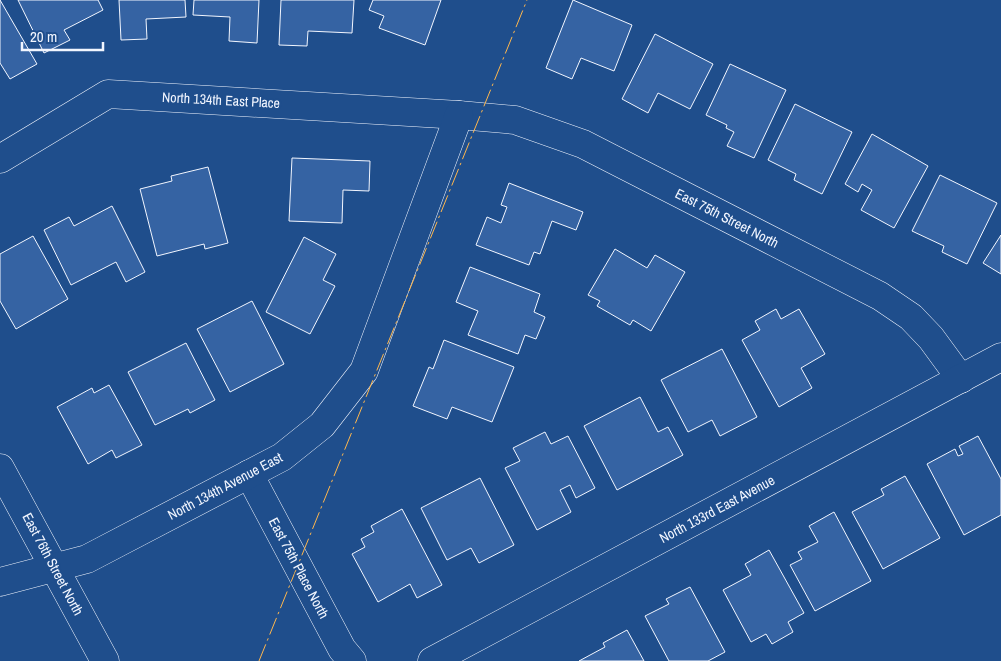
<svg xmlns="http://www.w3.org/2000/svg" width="1001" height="661" font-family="'Archivo Narrow',sans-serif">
<rect width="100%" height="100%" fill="#1f4e8c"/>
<g fill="#3563a3" stroke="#f2f6ff">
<polygon points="0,0 37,64 10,79 0,63"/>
<polygon points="18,0 98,0 103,10 64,30 70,40 44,53"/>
<polygon points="119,0 185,0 186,17 146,19 147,39 121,40"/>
<polygon points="194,0 259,0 257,43 229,41 230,17 193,15"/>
<polygon points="281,0 354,0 352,33 308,31 307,46 279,45"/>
<polygon points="373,0 441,0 425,45 379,28 384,16 369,10"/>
<polygon points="573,0 632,25 614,71 581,58 572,79 546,68"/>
<polygon points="655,34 713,64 690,109 658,93 648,113 622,99"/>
<polygon points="730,64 786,90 754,158 727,146 734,132 726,128 727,125 706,115"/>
<polygon points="795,104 852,132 822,194 794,180 796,174 768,160"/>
<polygon points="872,134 928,166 894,228 861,210 872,190 862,184 858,192 845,184"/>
<polygon points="292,158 370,161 369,191 343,190 342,223 289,221"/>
<polygon points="208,167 228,243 205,249 204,244 157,256 140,189 172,181 171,176"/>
<polygon points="940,175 997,203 967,264 942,252 944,246 912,231"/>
<polygon points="509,183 583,212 576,230 552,221 540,254 534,252 529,265 476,245 487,217 501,223 507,207 501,205"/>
<polygon points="112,206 145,272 126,282 116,262 71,285 44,230 69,217 74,226"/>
<polygon points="1001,235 1001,274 983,263"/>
<polygon points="33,236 68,299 16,329 0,301 0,254"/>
<polygon points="304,237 336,254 323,280 335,286 310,334 266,312"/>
<polygon points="615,249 647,268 655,255 685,272 651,331 633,320 630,325 597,306 600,301 588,295"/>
<polygon points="470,267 540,294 534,312 545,317 536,339 525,335 518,354 468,335 478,311 456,302"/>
<polygon points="252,301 284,364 230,392 197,329"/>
<polygon points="776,309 781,319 799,309 825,354 801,368 812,388 779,407 742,340 760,330 755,321"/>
<polygon points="444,340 514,367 492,422 452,407 447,419 413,406 429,367 433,369"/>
<polygon points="186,343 215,400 190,413 188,409 155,425 128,372"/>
<polygon points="722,349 757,417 720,436 712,420 688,432 661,380"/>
<polygon points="109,385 142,445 116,458 112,450 88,464 57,407 92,388 94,393"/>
<polygon points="640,397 658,432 668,427 683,455 617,490 584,426"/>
<polygon points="545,432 551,444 568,436 595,488 576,498 570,485 560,490 571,512 537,530 505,468 520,461 513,448"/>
<polygon points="978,436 1001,479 1001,515 964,535 927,464 955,449 958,456 963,454 959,446"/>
<polygon points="905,476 940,538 883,569 852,512 884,495 881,489"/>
<polygon points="480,478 514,545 479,563 471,548 447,560 421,508"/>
<polygon points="402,509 442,585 417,598 410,584 378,602 352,554 365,547 361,539 374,532 371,526"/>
<polygon points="834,512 871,581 815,611 790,565 802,559 798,552 818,542 809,526"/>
<polygon points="769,550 804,613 788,622 793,632 772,644 766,634 751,642 723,590 751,575 745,564"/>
<polygon points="690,587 725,652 708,661 669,661 645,616 669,604 666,599"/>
<polygon points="627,630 644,661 579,661 605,647 603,643"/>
</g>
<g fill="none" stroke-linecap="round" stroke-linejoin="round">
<g stroke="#f2f6ff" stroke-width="29">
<g id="minor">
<polyline points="0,159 108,94 459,115 515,120 583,144 880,296 911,317 931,338 961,379"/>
<polyline points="0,468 105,661"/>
<polyline points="249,474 342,649 352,661"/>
<polyline points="0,582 87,559 282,457 322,425 364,371 459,115"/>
<polyline points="432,661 1001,357"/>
</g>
</g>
<use href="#minor" stroke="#1f4e8c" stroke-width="28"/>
<polyline stroke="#ffb74d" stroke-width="1" stroke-dasharray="18 4 2.5 4" stroke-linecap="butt" points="259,661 527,0"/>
</g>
<g text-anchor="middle" stroke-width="4" stroke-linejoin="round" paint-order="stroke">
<g font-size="14" fill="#f2f6ff" stroke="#1f4e8c">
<text transform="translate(221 100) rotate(3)" y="5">North 134th East Place</text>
<text transform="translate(727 218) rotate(27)" y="5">East 75th Street North</text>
<text transform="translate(225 486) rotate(-28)" y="5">North 134th Avenue East</text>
<text transform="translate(717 509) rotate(-28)" y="5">North 133rd East Avenue</text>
<text transform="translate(53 564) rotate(62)" y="5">East 76th Street North</text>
<text transform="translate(299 568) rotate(62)" y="5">East 75th Place North</text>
</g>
</g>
<path d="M22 42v8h81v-8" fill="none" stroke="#f2f6ff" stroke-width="2.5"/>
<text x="30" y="42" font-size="15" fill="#f2f6ff" stroke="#1f4e8c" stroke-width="4" paint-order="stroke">20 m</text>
</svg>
